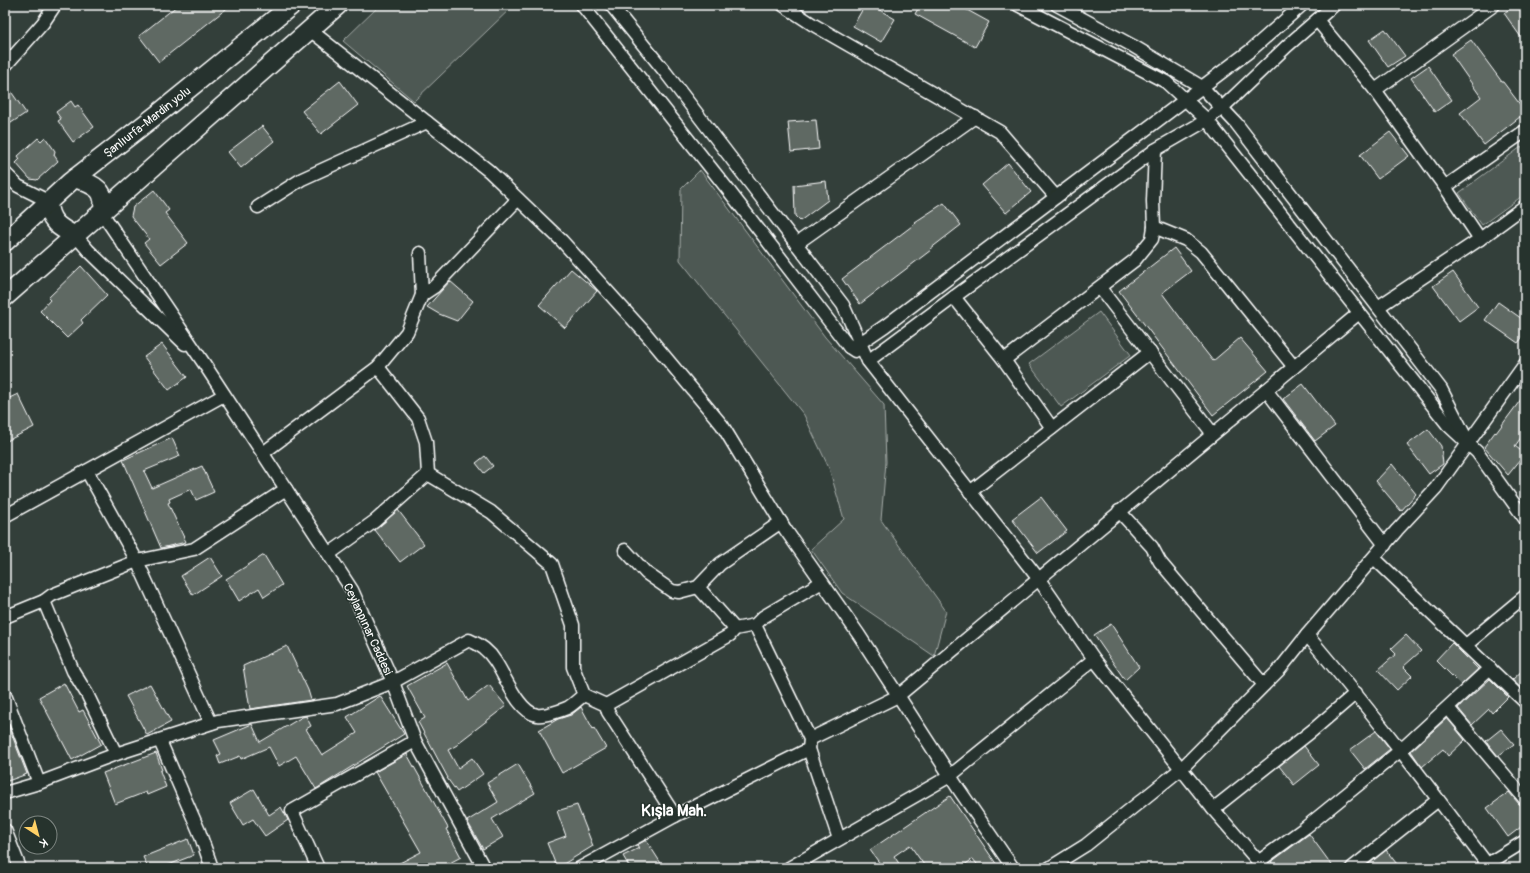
<svg xmlns="http://www.w3.org/2000/svg" width="1530" height="873" font-family="Pangolin,sans-serif">
<rect width="100%" height="100%" fill="#333f3a"/>
<filter id="ink" filterUnits="userSpaceOnUse"><feTurbulence type="fractalNoise" baseFrequency=".025" numOctaves="2"/><feDisplacementMap in="SourceGraphic" scale="8" xChannelSelector="R" yChannelSelector="G"/><feConvolveMatrix kernelMatrix="1 2 1 2 8 2 1 2 1" color-interpolation-filters="sRGB"/></filter>
<g filter="url(#ink)">
<g fill="#4d5853" stroke="#a6aca9">
<polygon points="380,5 514,5 414,101 343,41"/>
<polygon points="1521,147 1525,153 1525,194 1482,225 1459,193"/>
<polygon points="700,170 825,337 884,405 886,462 881,520 946,611 934,656 842,593 811,549 844,519 829,468 804,415 680,260 681,189"/>
<polygon points="1099,312 1131,355 1061,407 1029,364"/>
</g>
<g fill="#5f6964" stroke="#fff">
<polygon points="178,5 231,5 159,62 139,36"/>
<polygon points="865,5 871,5 895,19 881,42 853,26"/>
<polygon points="920,5 958,5 989,22 975,47 915,14"/>
<polygon points="1515,5 1525,5 1525,43 1504,13"/>
<polygon points="1385,29 1405,56 1388,67 1369,40"/>
<polygon points="1471,40 1502,82 1503,82 1525,111 1525,113 1484,145 1460,113 1481,97 1451,54"/>
<polygon points="1428,66 1452,100 1435,112 1411,78"/>
<polygon points="340,81 358,105 321,134 302,111"/>
<polygon points="5,83 26,113 5,127"/>
<polygon points="71,101 75,107 78,105 94,127 73,142 58,121 61,119 56,112"/>
<polygon points="816,120 819,149 791,152 788,122"/>
<polygon points="262,126 274,141 241,168 228,152"/>
<polygon points="1390,132 1409,156 1378,179 1360,155"/>
<polygon points="45,137 55,151 54,155 58,161 37,180 30,179 16,163 20,159 18,156 38,138 41,141"/>
<polygon points="1008,163 1031,192 1006,213 982,185"/>
<polygon points="826,181 828,200 800,221 795,216 794,185"/>
<polygon points="154,190 169,210 165,213 188,243 161,264 144,243 149,239 131,216 133,207"/>
<polygon points="944,203 961,225 930,249 931,250 860,304 842,279 916,223 915,222"/>
<polygon points="1174,248 1191,271 1162,293 1202,347 1213,361 1240,338 1268,371 1213,415 1119,291"/>
<polygon points="81,266 107,295 81,320 83,323 67,338 40,311 50,300 48,298"/>
<polygon points="571,269 597,291 565,328 539,305"/>
<polygon points="1453,272 1478,307 1459,321 1433,286"/>
<polygon points="450,281 473,301 457,321 439,314 427,307"/>
<polygon points="1498,302 1525,321 1525,334 1518,343 1485,320"/>
<polygon points="162,344 187,377 169,390 144,357"/>
<polygon points="1303,384 1335,426 1315,441 1283,399"/>
<polygon points="18,394 34,427 5,442 5,400"/>
<polygon points="1525,394 1525,432 1515,446 1525,454 1508,475 1484,447 1495,432 1496,433"/>
<polygon points="1428,429 1441,446 1443,464 1429,474 1407,445"/>
<polygon points="172,438 180,456 144,471 152,488 202,466 214,492 196,500 191,489 169,499 170,502 168,503 186,542 161,548 123,460"/>
<polygon points="485,456 493,466 484,473 476,463"/>
<polygon points="1392,464 1416,494 1401,511 1376,481"/>
<polygon points="1041,497 1067,531 1038,553 1012,519"/>
<polygon points="398,510 424,544 400,562 375,530"/>
<polygon points="264,555 282,585 264,597 259,588 239,601 226,579"/>
<polygon points="210,557 222,576 193,595 181,576"/>
<polygon points="1111,624 1139,667 1125,680 1094,635"/>
<polygon points="1406,635 1421,651 1403,667 1412,676 1397,690 1378,670 1396,654 1391,649"/>
<polygon points="1452,643 1478,669 1461,685 1436,660"/>
<polygon points="287,646 308,690 311,700 250,709 243,666"/>
<polygon points="447,663 468,701 489,685 506,706 458,743 459,744 448,750 458,768 472,758 483,774 457,792 447,778 448,778 418,722 425,718 407,686"/>
<polygon points="1525,668 1525,692 1512,680"/>
<polygon points="1490,679 1508,697 1492,713 1489,709 1472,725 1458,708"/>
<polygon points="64,683 79,712 83,710 101,744 72,760 39,697"/>
<polygon points="150,684 171,722 147,735 126,696"/>
<polygon points="380,696 404,734 316,789 296,756 279,766 269,747 241,759 240,756 220,764 217,756 221,754 214,740 252,724 260,742 302,717 306,716 311,726 306,729 322,755 357,733 347,717"/>
<polygon points="581,707 593,729 594,728 606,748 562,773 539,730 558,719 571,715"/>
<polygon points="5,717 27,774 5,782"/>
<polygon points="1447,718 1465,740 1448,756 1443,749 1422,767 1411,751"/>
<polygon points="1501,729 1514,744 1498,756 1486,741"/>
<polygon points="1376,731 1390,749 1365,769 1350,750"/>
<polygon points="1304,746 1319,765 1294,785 1279,766"/>
<polygon points="156,753 162,770 160,771 166,787 147,795 146,792 115,804 103,773"/>
<polygon points="407,754 448,828 446,829 461,857 440,868 390,868 421,852 375,772"/>
<polygon points="518,764 535,793 492,819 503,837 483,849 467,821 498,802 487,783"/>
<polygon points="254,789 269,815 281,807 288,820 265,836 253,819 243,825 230,803"/>
<polygon points="1509,792 1519,804 1525,807 1525,824 1508,837 1487,808"/>
<polygon points="950,796 999,868 980,868 973,859 960,868 926,868 910,845 894,856 902,868 883,868 870,850"/>
<polygon points="577,805 593,846 557,868 547,843 566,836 557,811"/>
<polygon points="1309,834 1334,868 1276,868 1271,862"/>
<polygon points="188,839 194,855 161,868 148,868 143,857"/>
<polygon points="646,840 664,868 630,868 623,856 639,848 637,845"/>
<polygon points="1386,850 1400,868 1364,868"/>
</g>
<g fill="none" stroke-linecap="round" stroke-linejoin="round">
<g stroke="#fff" stroke-width="15">
<g id="minor">
<polyline points="582,5 729,191 849,347 855,351"/>
<polyline points="611,5 666,73 843,305 868,361 1038,578 1094,659 1213,809 1264,868"/>
<polyline points="783,5 812,24 1000,132 1056,197"/>
<polyline points="1018,5 1166,82 1207,120 1448,425 1477,452 1525,519"/>
<polyline points="1057,5 1133,46 1202,87 1236,123 1441,389 1465,436"/>
<polyline points="1317,20 1375,90 1445,187 1480,239"/>
<polyline points="310,30 489,171 562,241 647,335 722,425 785,529 859,635 958,788 1013,868"/>
<polyline points="5,66 43,23 55,5"/>
<polyline points="1375,90 1494,5"/>
<polyline points="5,173 18,186 48,201"/>
<polyline points="1445,187 1525,131"/>
<polyline points="258,207 302,179 427,122"/>
<polyline points="102,213 203,362 352,590 393,682 415,741 484,868"/>
<polyline points="1154,227 1186,240 1201,252 1294,367"/>
<polyline points="76,236 88,250 185,344"/>
<polyline points="796,244 975,117"/>
<polyline points="1100,288 1213,434"/>
<polyline points="422,295 434,287 518,199"/>
<polyline points="954,297 1004,360 1052,428"/>
<polyline points="1378,307 1480,239 1525,206"/>
<polyline points="849,347 860,343 885,326 1202,87 1251,50 1302,5"/>
<polyline points="1004,360 1135,260 1152,239 1154,227 1153,201 1155,150"/>
<polyline points="868,361 954,297 1155,150 1207,120 1222,108 1287,46 1334,5"/>
<polyline points="378,367 418,418 426,442 428,474"/>
<polyline points="1266,390 1385,545"/>
<polyline points="263,453 378,367 407,332 422,295 420,253"/>
<polyline points="87,471 137,561 211,723"/>
<polyline points="428,474 491,512 552,564 573,625 573,667 584,695 606,705 608,712 675,816"/>
<polyline points="970,492 1150,352"/>
<polyline points="1119,511 1152,547 1160,562 1264,685"/>
<polyline points="5,516 224,395"/>
<polyline points="625,550 646,573 672,591 679,592 698,587 720,564 781,522"/>
<polyline points="329,554 375,521 428,474"/>
<polyline points="1374,558 1525,702"/>
<polyline points="698,587 735,629"/>
<polyline points="44,601 73,671 87,694 116,754"/>
<polyline points="5,617 44,601 52,595 137,561 194,549 286,489"/>
<polyline points="755,625 810,739 809,749 839,839"/>
<path d="M1307,635C1370,709 1429,787 1487,864"/>
<polyline points="1466,645 1525,596"/>
<polyline points="5,695 39,783"/>
<polyline points="606,705 730,635 735,629 755,625 763,617 822,582"/>
<polyline points="1448,708 1525,799"/>
<polyline points="810,739 898,696 1359,313"/>
<polyline points="160,741 199,831 212,868"/>
<path d="M5,793L39,783L116,754L218,721L337,704L393,682L469,640C479,644 489,651 495,661C505,675 518,712 537,715C545,716 560,711 567,708C573,705 578,699 584,695"/>
<polyline points="1213,809 1313,730 1356,693"/>
<polyline points="5,830 20,868"/>
<polyline points="1258,862 1306,827 1401,750 1490,668"/>
<polyline points="318,868 292,811 415,741"/>
<polyline points="580,868 675,816 809,749"/>
<polyline points="789,868 950,776 1094,659"/>
<polyline points="1049,868 1086,845 1182,768 1280,669 1307,635 1397,530 1436,488 1525,364"/>
<polyline points="1352,868 1438,800"/>
<polyline points="1481,868 1525,841"/>
</g>
</g>
<g stroke="#fff" stroke-width="21">
<g id="highway">
<path d="M75,178C94,185 108,189 102,213"/>
<path d="M48,201C48,221 59,228 76,236"/>
<polyline points="5,242 70,182 159,113 292,5"/>
<polyline points="5,297 338,5"/>
</g>
</g>
<use href="#minor" stroke="#26332d" stroke-width="12"/>
<use href="#highway" stroke="#26332d" stroke-width="18"/>
</g>
</g>
<g text-anchor="middle" stroke-width="3" stroke-linejoin="round" paint-order="stroke">
<g font-size="12" fill="#fff" stroke="#26332d">
<text transform="translate(147 122) rotate(-38)" y="4">Şanlıurfa-Mardin yolu</text>
<text transform="translate(368 629) rotate(65)" y="4">Ceylanpınar Caddesi</text>
</g>
<g font-size="16" font-weight="bold" fill="#fff" stroke="#26332d">
<text x="674" y="816">Kışla Mah.</text>
</g>
</g>
<rect width="1530" height="873" fill="none" stroke="#26332d" stroke-width="20"/>
<rect x="10" y="10" width="1510" height="853" fill="none" stroke="#fff" stroke-width="1.5" filter="url(#ink)"/>
<g transform="translate(38 835) rotate(144)"><circle r="19" fill="#26332d" stroke="#7d8581"/>
<path d="M0-3L7 15L0 10L-7 15Z" fill="#ffd166"/>
<text y="-6" font-size="11" font-weight="bold" text-anchor="middle" fill="#ffffff">K</text>
</g>
</svg>
